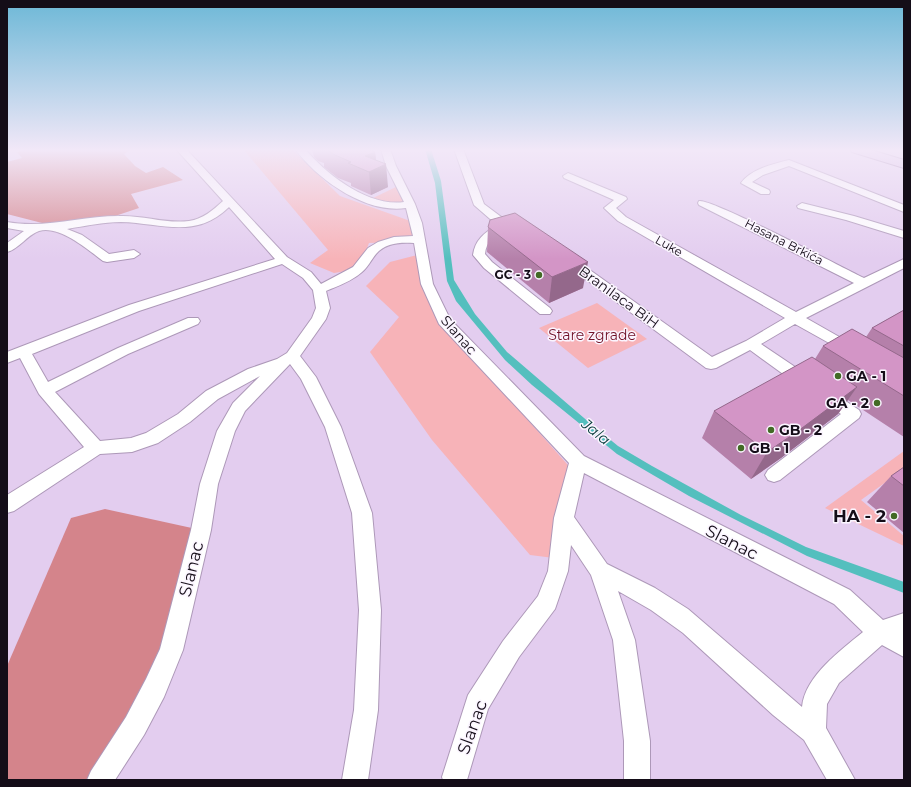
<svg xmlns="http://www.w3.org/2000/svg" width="911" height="787" font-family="Montserrat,sans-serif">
<rect width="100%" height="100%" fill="#e3cdef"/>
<g fill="#f7b3b8">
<polygon points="243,149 292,149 340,196 416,223 419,241 369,243 359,269 334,273 310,263 328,250"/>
<polygon points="398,186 406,199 403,205 371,199"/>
<polygon points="421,254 446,328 575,473 554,558 530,555 432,440 370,352 399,317 366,286 390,262"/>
<polygon points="597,303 647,339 588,368 539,328"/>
<polygon points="904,451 904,469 861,500 904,536 904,546 825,508"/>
</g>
<g fill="#d4848b">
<polygon points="31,149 131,149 124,154 135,166 146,173 163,167 183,180 131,194 139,208 115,216 46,224 7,214 7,162 22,158 17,152"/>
<polygon points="105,509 201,530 171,650 100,780 7,780 7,666 71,518"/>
</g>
<polygon fill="#54bfbe" points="425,149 431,149 441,181 454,280 475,314 507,352 591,424 618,446 652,466 741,515 806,547 904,582 904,593 807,556 689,496 617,454 532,385 505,360 456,301 447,281 435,183"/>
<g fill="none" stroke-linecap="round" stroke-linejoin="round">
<g stroke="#ad98b8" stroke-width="2">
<g id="street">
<path d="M176,149H186L287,257L311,272L321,284L353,267L368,248L378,242L394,237L413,236L406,208C366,214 318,180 295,149H305C326,174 368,207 404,202L386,166L381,149H390L396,166L415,204L422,223L433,284L450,319L584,456L850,590L883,620L904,613V657L882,645L839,683L827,704L826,728L855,780H827L804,740L773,715L683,633L651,610L618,591L635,640L650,741V780H624V741L613,640L591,575L571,545L568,571L555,609L519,657L488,709L467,780H443L442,777L468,695L503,641L538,596L548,571L554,518L569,463L439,324L421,284L414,243C400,242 385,243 376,254C371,260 368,267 362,272C352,281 338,286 326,291L330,308L326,319L300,356L316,377L341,427L372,513L381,610L378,710L368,780H342L354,710L359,610L352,513L325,427L301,379L290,364L245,411L235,431L218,484L211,530L183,650L164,697L144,735L115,780H87L91,771L126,717L146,679L160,649L191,530L200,484L217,431L233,403L260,376L218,399L190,422L158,443L132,452L100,454L14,511L7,513V495L84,447L39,394L20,358L7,363V352L129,305L275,259L229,207C195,240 162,223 121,222C103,222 85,226 67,229L82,235L109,254L134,250L140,254L134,258L107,262L103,261C87,249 59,225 39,231C27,235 19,249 7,252V243L24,231L7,228V222C45,229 81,216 119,216C143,215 166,224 189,221C203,219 213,210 223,201ZM282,264L303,278L313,290L316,308L312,318L287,353L277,359L248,369L206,391L178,414L146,433L131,438L100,441L55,392L128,354L198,324L200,321L198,318H188L118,348L48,382L32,354L139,311ZM584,473L834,604L863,632C841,650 805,676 802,707L688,609L655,588L607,564L574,517Z"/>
<path d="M454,149H463L484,204L508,222L518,225L520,227L514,230L506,229C495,236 486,241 485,254L492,262L550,308L552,311L550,314H540L484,268L473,255C475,240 484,233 497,225L474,205Z"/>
<path d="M789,160L904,205V212L789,166L763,175L752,182L769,190L770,192L769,194H761L741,183C751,169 773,164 789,160Z"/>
<path d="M568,173L626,197L627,199L616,208L626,217L796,312L854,283L699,205L698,203L699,201C711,198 843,268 864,278L904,259V268L806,318L857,347L859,350L857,353L852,355L847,353L795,324L761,344L813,379L815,383L813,387L807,388L801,387L750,350L716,368L711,369L706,368L565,264L563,261L565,258H573L712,357L746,341L785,318L618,221L604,208L614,200L564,178L563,176Z"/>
<polygon points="802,203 854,216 904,231 904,238 846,220 798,208 797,206"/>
<polygon points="826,390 832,392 859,410 861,414 859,418 780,480 774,482 768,480 765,475 768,470 841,414 820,400 818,396 820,392"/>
</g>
</g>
<g stroke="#805d91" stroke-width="2">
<polygon id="primary" points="850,149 868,149 904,160 904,168 852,152"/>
</g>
<use href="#street" fill="#fff" fill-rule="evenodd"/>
<use href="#primary" fill="#d6b8e4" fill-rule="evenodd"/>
</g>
<g fill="#b580aa">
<polygon points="312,149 368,149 375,152 376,160 388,187 371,195 351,186 351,183 338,178 324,167 324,163 318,161 314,157"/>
<polygon points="488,227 583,288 549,303 487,252"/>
<polygon points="904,310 904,437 848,400 838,414 781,458 751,479 702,438 714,411 815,359 823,346 866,337 872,328"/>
<polygon points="904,467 904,533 867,502 891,476"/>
</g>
<g fill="#94688b">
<polygon points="375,152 377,168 386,164 388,187 371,195 369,172 365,156"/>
<polygon points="588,262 583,288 549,303 552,277"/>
<polygon points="857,387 838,414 781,458 751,479 767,452"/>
</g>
<g fill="#d395c6" stroke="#94688b">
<polygon points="326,149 368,149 375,152 365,156 386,164 369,172 348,163 351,162 335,155"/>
<polygon points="515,213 588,262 552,277 488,227 490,220"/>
<polygon points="904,310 904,346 872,328"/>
<polygon points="852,329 904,358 904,396 823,346"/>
<polygon points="812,357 857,387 798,431 767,452 714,411"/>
<polygon points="904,467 904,486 891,476"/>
</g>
<linearGradient id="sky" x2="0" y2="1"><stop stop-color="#6db8d7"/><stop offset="0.58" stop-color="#f2e8f8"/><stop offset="1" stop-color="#f2e8f8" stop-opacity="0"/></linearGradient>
<rect width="911" height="259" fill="url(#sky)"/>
<g fill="#426a25" stroke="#fbf5ff" stroke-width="1.5">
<circle cx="539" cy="275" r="4"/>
<circle cx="838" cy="376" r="4"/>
<circle cx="877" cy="403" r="4"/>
<circle cx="771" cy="430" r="4"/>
<circle cx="741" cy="448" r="4"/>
<circle cx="894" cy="516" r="4"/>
</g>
<g text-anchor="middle" stroke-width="3" stroke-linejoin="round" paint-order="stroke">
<g font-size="12" fill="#140d18" stroke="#fbf5ff">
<text transform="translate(784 242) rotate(27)" y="4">Hasana Brkića</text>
<text transform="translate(669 246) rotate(30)" y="4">Luke</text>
</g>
<g font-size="12" font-weight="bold" fill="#140d18" stroke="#fbf5ff" text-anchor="end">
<text x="531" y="279">GC - 3</text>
</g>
<g font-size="14" fill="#140d18" stroke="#fbf5ff">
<text transform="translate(619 297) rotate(36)" y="5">Branilaca BiH</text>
<text transform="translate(459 335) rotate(49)" y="5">Slanac</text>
</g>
<g font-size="14" fill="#711127" stroke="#fbf5ff">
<text x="592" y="340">Stare zgrade</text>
</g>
<g font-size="14" font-weight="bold" fill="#140d18" stroke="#fbf5ff" text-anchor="start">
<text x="846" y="381">GA - 1</text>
<text x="869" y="408" text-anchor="end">GA - 2</text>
<text x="779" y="435">GB - 2</text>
<text x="749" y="453">GB - 1</text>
</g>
<g font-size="15" font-style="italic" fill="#083c3c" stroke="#fbf5ff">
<text transform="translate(596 432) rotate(39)" y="5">Jala</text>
</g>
<g font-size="17" font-weight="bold" fill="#140d18" stroke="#fbf5ff" text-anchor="end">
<text x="886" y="522">HA - 2</text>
</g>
<g font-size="17" fill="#140d18" stroke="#fbf5ff">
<text transform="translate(732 542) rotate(27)" y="6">Slanac</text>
<text transform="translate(191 569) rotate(-76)" y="6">Slanac</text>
<text transform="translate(472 727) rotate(-70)" y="6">Slanac</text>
</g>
</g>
<rect width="911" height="787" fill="none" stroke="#140d18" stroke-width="16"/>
</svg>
